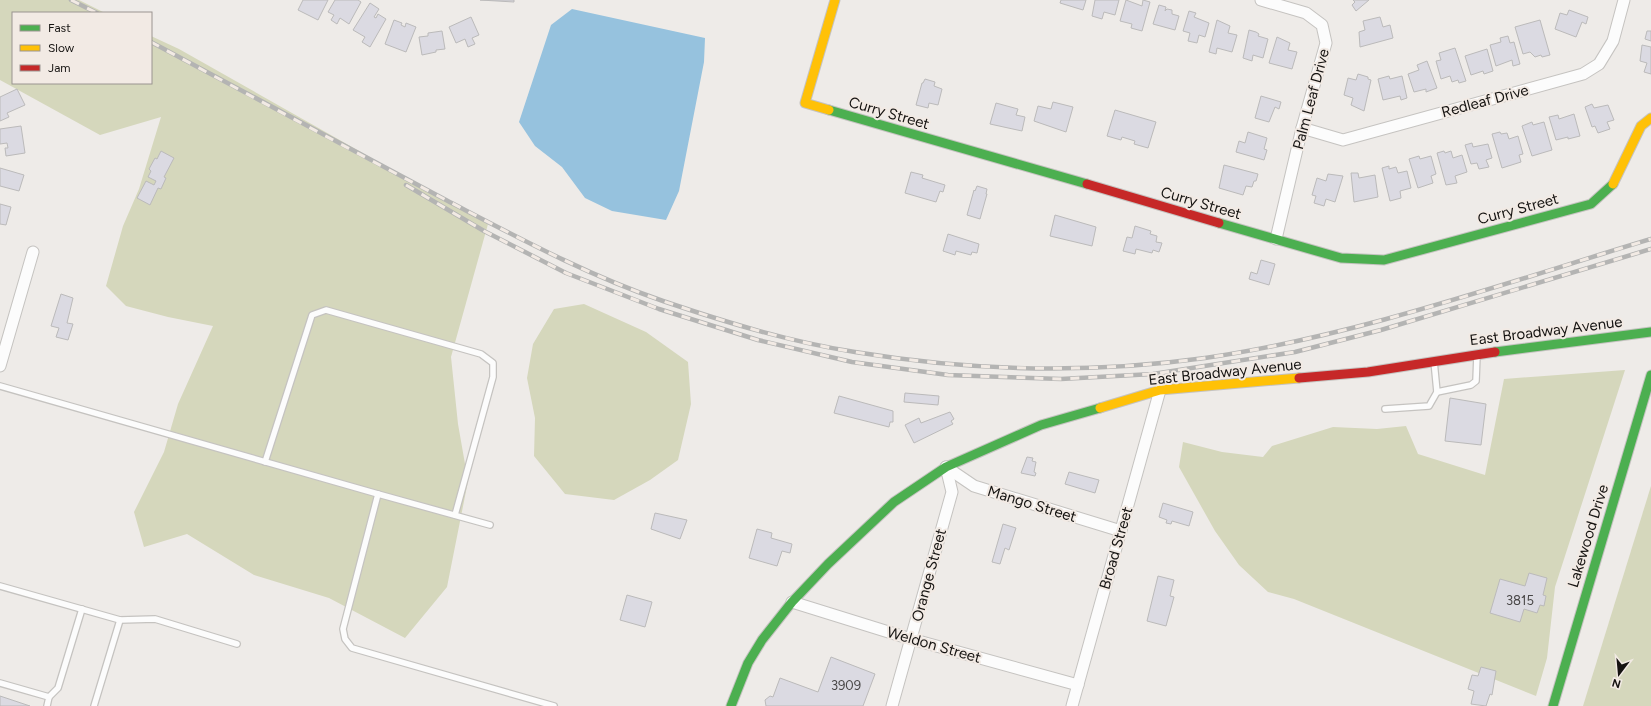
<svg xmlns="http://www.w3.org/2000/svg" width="1651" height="706" font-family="Figtree,sans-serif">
<rect width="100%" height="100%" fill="#eeebe8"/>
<g fill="#d5d7bc">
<polygon points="0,0 79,0 105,13 13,13 13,83 151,83 151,36 179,49 488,224 451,357 458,424 468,481 447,587 405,638 329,598 254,575 187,534 144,547 134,512 164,452 178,404 213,326 168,317 126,306 106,286 123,226 139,189 161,117 100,135 0,80"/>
<polygon points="584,304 646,332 688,362 691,404 678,460 650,480 614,500 565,494 534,456 535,418 527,378 533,344 554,309"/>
<polygon points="1625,370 1555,587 1547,658 1536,696 1294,599 1268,592 1239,565 1215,531 1179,467 1183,442 1222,452 1263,457 1272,446 1333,427 1377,429 1406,426 1418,454 1485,475 1504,379"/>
<polygon points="1651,486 1651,706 1583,706"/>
</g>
<polygon fill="#96c2de" points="572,9 705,38 704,62 679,191 666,220 612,211 585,198 562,167 535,146 519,122 551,25"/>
<g fill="#dbdae2" stroke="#bbbaba">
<polygon points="303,0 328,0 318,20 298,10"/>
<polygon points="335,0 358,0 361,2 349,24 340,18 337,24 331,20 334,15 328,12"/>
<polygon points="480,0 514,0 514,2"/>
<polygon points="1061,0 1086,0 1083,10 1060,3"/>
<polygon points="1095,0 1119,0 1115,15 1104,12 1102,19 1092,16"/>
<polygon points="1126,0 1142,6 1143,0 1150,2 1142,31 1131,28 1132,24 1120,21"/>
<polygon points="1353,0 1369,0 1356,11 1352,5 1355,2"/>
<polygon points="370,3 379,9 374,17 376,18 378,14 386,19 370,47 362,42 365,37 353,30"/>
<polygon points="1159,5 1166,7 1165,11 1167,9 1172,10 1172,14 1179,16 1175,30 1153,24"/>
<polygon points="1569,10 1588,17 1586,24 1582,22 1576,37 1555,29 1560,13 1567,15"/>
<polygon points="1189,11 1196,13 1194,17 1209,23 1205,37 1199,35 1197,43 1188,41 1190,33 1183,31"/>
<polygon points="471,17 479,35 472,38 475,44 468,47 465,39 456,43 449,27"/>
<polygon points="1380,17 1383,27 1390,25 1393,38 1360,47 1359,32 1365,30 1363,21"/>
<polygon points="394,20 402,23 401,25 405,27 406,23 416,27 406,52 385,44"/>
<polygon points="1217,20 1230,26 1228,33 1237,35 1232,52 1217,48 1216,54 1209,52"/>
<polygon points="1540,20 1550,55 1542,57 1541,55 1535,57 1530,52 1523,54 1515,27"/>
<polygon points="1249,30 1256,32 1259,34 1258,36 1268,39 1263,58 1253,55 1252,61 1243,58"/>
<polygon points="442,31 445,49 436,50 436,52 422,55 419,37 428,36 428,33"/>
<polygon points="1647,31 1651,31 1651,41 1645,39"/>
<polygon points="1508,36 1510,43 1514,42 1520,64 1513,66 1512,60 1496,66 1490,45 1501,42 1500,38"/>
<polygon points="1277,37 1290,43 1288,50 1297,52 1292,69 1269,63"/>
<polygon points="1642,45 1651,47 1651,74 1644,72 1647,63 1640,61"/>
<polygon points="1455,48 1466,81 1459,83 1458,80 1452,82 1450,76 1441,79 1436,61 1441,60 1439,53"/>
<polygon points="1487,49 1493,71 1484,74 1483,71 1471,75 1465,56"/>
<polygon points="1427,61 1437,88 1426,92 1426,89 1414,92 1408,74 1419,70 1417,65"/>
<polygon points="1358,74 1368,77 1368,79 1371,80 1364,111 1351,105 1353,98 1344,95 1348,78 1356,80"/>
<polygon points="1389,76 1390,79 1402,76 1407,98 1401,100 1400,96 1383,100 1378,79"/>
<polygon points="925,79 935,82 934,86 942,89 938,105 929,103 928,108 916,105 922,83 923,83"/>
<polygon points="17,89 25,105 7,113 9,117 0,121 0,97"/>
<polygon points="1261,96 1281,102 1279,109 1275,107 1269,122 1255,118"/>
<polygon points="1053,102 1073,107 1066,132 1034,121 1038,106 1051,109"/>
<polygon points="996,103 1018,109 1016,115 1025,117 1022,131 990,124"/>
<polygon points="1592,104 1594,108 1608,105 1614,120 1607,122 1610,129 1598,133 1595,126 1592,127 1585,107"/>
<polygon points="1115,110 1156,122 1148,148 1134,144 1135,141 1122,137 1121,140 1107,136"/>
<polygon points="1574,114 1580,136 1568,139 1568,137 1556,140 1549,117 1558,115 1559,119"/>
<polygon points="1532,122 1533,125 1544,122 1552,150 1532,156 1522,126"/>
<polygon points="21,126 25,153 6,156 5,148 8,148 7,143 0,144 0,129"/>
<polygon points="1248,132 1267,138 1264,149 1267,150 1264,160 1236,152 1239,141 1245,143"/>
<polygon points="1500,132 1501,134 1507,133 1509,139 1518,136 1523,154 1519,155 1521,162 1502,168 1492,134"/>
<polygon points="1472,143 1473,147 1488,144 1492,158 1486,160 1489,167 1479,169 1477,163 1471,164 1465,145"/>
<polygon points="161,151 174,158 164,177 166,178 161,189 158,188 150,205 137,198 146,181 154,185 156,181 148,177 151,171 149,169 155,158 157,159"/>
<polygon points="1444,151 1445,153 1451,151 1453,158 1462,155 1467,172 1455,176 1457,183 1446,185 1437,153"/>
<polygon points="1419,156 1420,159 1431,156 1436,174 1431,176 1433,183 1418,188 1409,159"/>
<polygon points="1224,165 1258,174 1256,181 1254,181 1252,187 1246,186 1243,195 1219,188"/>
<polygon points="1389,166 1389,169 1396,167 1398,173 1407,171 1411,188 1400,191 1401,198 1390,201 1382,168"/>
<polygon points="0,168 24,175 19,191 0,186"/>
<polygon points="911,172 923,175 922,178 945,185 943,192 940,191 936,202 905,193"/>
<polygon points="1351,173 1358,173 1359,178 1375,175 1378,197 1354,202"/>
<polygon points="1328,174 1343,176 1335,202 1326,199 1324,206 1314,203 1316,196 1312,195 1317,178 1326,181"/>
<polygon points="977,186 987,189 986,194 987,194 980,219 967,215 974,190 975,191"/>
<polygon points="0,204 11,207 6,225 0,224"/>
<polygon points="1055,215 1096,227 1092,246 1050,236"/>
<polygon points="1135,226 1151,231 1150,234 1157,236 1156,242 1162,243 1159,252 1153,250 1152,253 1136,249 1135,254 1123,251 1127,237 1132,238"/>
<polygon points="948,234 979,244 977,253 972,252 971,255 956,251 955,255 943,251"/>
<polygon points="1261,260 1275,264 1269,285 1249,279 1251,272 1257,274"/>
<polygon points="61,294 73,298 67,323 73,324 68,340 56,337 59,328 51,326"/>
<polygon points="905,393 939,396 938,405 904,402"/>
<polygon points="839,396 893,411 893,422 890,422 889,427 834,413"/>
<polygon points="1450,398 1486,404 1481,445 1445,441"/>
<polygon points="950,412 954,419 951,421 953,424 914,443 905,425 919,418 921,423"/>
<polygon points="1027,457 1033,458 1032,461 1036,462 1034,472 1036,473 1035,476 1021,473"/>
<polygon points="1069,472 1099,480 1095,493 1065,484"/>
<polygon points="1163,503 1193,512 1189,526 1172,521 1171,524 1166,523 1167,520 1159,517"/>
<polygon points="655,513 687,520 680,539 651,529"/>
<polygon points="1003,524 1016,528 1009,550 1005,548 1000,564 992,562"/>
<polygon points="757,529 772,533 771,538 792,544 790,553 782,551 777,566 749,558"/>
<polygon points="1529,573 1547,578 1543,595 1546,596 1544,606 1540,605 1537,613 1524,609 1520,622 1490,613 1500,579 1525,586"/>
<polygon points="1158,576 1174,580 1170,596 1174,597 1166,626 1147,621"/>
<polygon points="627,595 652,602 645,627 620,620"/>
<polygon points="831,657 875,674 863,706 766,706 765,700 770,696 773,697 780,678 818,692"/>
<polygon points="1481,667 1496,671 1492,695 1490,694 1486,706 1471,704 1474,691 1468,689 1472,675 1478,676"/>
<polygon points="0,696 30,706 0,706"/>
</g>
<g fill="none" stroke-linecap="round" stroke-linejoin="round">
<g stroke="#c5c3c0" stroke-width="8">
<g id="lane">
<polyline points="0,386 378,494"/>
<polyline points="1437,392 1471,385 1476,381 1477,355"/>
<polyline points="1385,409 1429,406 1437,392 1434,361"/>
<polyline points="265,462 312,315 326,310 481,354 493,363 493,377 455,515"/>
<polyline points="490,525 378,494 343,629 345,639 352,648 554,706"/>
<polyline points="0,586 120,620 155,619 237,644"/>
<polyline points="0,683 49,697 47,706"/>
<polyline points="49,697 58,688 82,609"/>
<polyline points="94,706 120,620"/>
</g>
</g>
<g stroke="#c5c3c0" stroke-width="13">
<g id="street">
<polyline points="1261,0 1306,13 1322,25 1326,43 1302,128 1276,239"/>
<polyline points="1302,128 1343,140 1583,74 1599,64 1613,41 1624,0"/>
<polyline points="0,366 33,252"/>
<polyline points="946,467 974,486 1121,531"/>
<polyline points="792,602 911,639 1078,685"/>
<polyline points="892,706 952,492 946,467"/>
<polyline points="1072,706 1160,390"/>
</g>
</g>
<g stroke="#c5c3c0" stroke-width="11">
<g id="fast">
<polyline points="829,110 1087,184"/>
<polyline points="1219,223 1341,258 1384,260 1591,204 1613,184"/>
<polyline points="1495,352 1651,332"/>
<polyline points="731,706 748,663 762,640 792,602 828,564 894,502 946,467 1041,425 1100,408"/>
<polyline points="1553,706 1651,375"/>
</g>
</g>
<g stroke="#c5c3c0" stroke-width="11">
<g id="slow">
<polyline points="829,110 805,103 835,0"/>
<polyline points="1613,184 1641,126 1651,118"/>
<polyline points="1100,408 1160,390 1299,378"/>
</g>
</g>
<g stroke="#c5c3c0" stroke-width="11">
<g id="jam">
<polyline points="1087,184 1219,223"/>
<polyline points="1299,378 1368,372 1495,352"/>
</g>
</g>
<use href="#lane" stroke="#fcfcfc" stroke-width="5.5"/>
<use href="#street" stroke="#fcfcfc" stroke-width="11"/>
<use href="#fast" stroke="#4caf50" stroke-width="9"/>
<use href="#slow" stroke="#ffc107" stroke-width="9"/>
<use href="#jam" stroke="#c62828" stroke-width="9"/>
<g stroke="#b4b4b3" stroke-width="4.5">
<g id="rail">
<polyline points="71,0 97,13"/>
<path d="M151,42C249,95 347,148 446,200C517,237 587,275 663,301C725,322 790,342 855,352C970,371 1089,374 1205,358C1356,336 1505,283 1651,239"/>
<polyline points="406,185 484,231 566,273 659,309 758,340 852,362 948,375 1061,379 1153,374 1295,352 1381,330 1651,249"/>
</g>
</g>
<use href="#rail" stroke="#f2eae4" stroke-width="3" stroke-dasharray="9" stroke-linecap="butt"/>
</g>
<g text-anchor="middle" stroke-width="4" stroke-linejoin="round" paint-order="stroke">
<g font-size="13" fill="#484646">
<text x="1520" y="605">3815</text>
<text x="846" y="690">3909</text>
</g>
<g font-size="15" fill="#151311" stroke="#f2eae4">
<text transform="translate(1311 99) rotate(-75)" y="5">Palm Leaf Drive</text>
<text transform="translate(1485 101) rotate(-15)" y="5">Redleaf Drive</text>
<text transform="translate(889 113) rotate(16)" y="5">Curry Street</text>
<text transform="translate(1201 203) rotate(16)" y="5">Curry Street</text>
<text transform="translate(1518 209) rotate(-15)" y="5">Curry Street</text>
<text transform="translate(1546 331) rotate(-7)" y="5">East Broadway Avenue</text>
<text transform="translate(1225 372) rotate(-6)" y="5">East Broadway Avenue</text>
<text transform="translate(1032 504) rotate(17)" y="5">Mango Street</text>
<text transform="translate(1588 536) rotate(-73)" y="5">Lakewood Drive</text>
<text transform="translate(1116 548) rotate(-74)" y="5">Broad Street</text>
<text transform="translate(929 575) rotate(-75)" y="5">Orange Street</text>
<text transform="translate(934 645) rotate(16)" y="5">Weldon Street</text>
</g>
</g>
<rect x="12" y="12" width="140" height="72" fill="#f2eae4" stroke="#9a9490"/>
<rect x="20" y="25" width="20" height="6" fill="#4caf50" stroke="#9a9490"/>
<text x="48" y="32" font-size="12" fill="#151311">Fast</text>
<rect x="20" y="45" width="20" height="6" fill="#ffc107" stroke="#9a9490"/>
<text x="48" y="52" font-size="12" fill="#151311">Slow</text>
<rect x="20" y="65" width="20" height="6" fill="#c62828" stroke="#9a9490"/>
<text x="48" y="72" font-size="12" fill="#151311">Jam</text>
<g transform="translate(1619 674) rotate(196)" stroke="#f2eae4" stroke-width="3" paint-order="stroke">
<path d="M0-3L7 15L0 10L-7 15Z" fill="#151311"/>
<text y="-6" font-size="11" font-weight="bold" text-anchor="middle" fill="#151311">N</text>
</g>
</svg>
